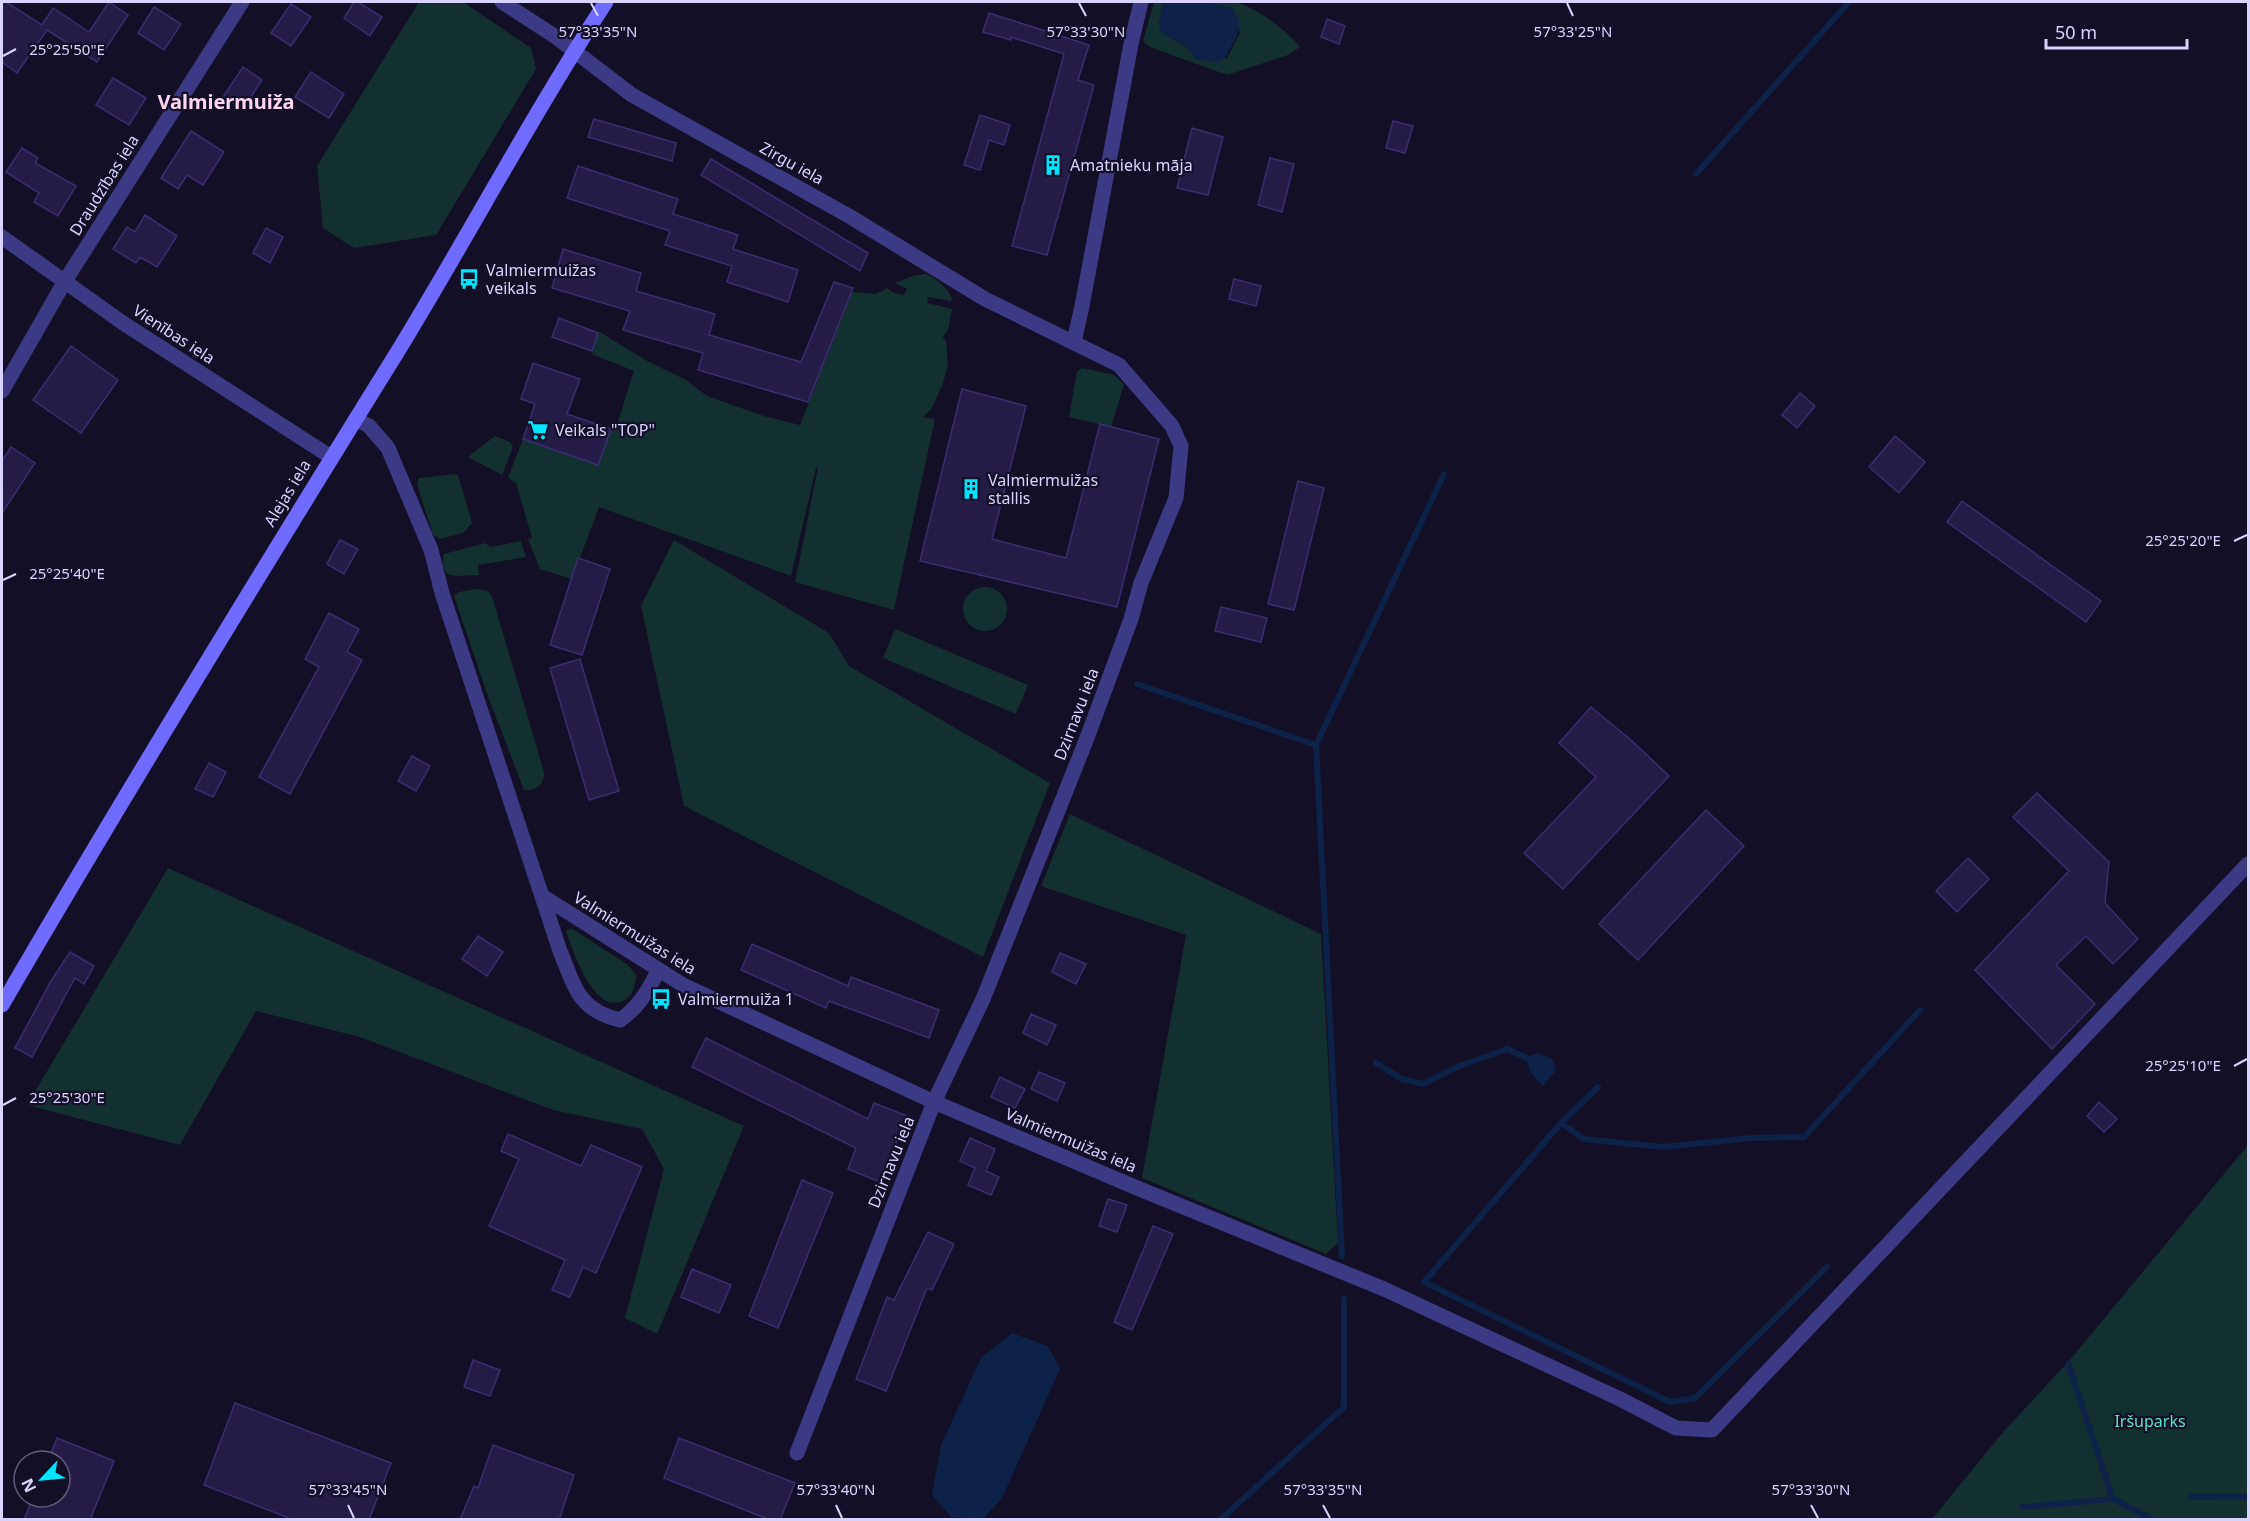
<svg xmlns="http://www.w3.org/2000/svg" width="2250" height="1521" font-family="'Noto Sans',sans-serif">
<rect width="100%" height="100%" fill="#130f26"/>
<g fill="#12302f">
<polygon points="419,2 463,2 531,48 536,69 436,235 354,248 323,228 317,166"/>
<path d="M1154,2H1163L1159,25L1163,34L1186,46L1195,59L1227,58L1240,33L1232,8L1205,2C1214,2 1225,0 1234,2C1253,5 1288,31 1300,47L1288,55L1227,75L1150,47L1143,41Z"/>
<path d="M926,274C937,279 947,287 952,298L951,301L928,297L927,303L952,309L948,330L942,338L946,340L948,365L943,383L931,410L923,417L935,419L894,610L795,582L818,468H816L791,576L599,507L572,579L540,569L528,539L532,538L516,483L508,478L523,439L598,465L611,429L616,428L634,371L592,354L598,333L600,332L647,361L686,380L707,396L767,417L800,425L852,292L876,294L887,288L894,293L904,295L907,289L895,283L912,276Z"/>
<polygon points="1082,368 1114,375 1124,384 1111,427 1069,417 1077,371"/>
<polygon points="495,436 510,442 513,447 502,475 468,457"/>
<polygon points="455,474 458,475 472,523 463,533 440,539 433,535 417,484 419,478"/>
<polygon points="674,540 829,633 849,666 1050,783 983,957 684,806 641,606"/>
<path d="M521,541L526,557L478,565L479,575L456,576L447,574C443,567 441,562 444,554L485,543L490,547Z"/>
<circle cx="985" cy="609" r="22"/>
<path d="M476,589L488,591L492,596L544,772C545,784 536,791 524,790L489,699L454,596L459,592Z"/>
<polygon points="895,629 1028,685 1016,714 883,658"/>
<polygon points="1070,814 1321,934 1338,1243 1326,1254 1142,1178 1186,935 1041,886"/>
<polygon points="168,868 744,1126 657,1334 625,1318 664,1169 642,1129 553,1110 360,1037 256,1011 180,1145 27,1105"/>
<path d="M571,928L628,965L636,975C635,987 633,998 620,1002C592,1010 573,951 566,931Z"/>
<polygon points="2248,1145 2248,1519 1932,1519 2004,1431 2068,1362"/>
</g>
<g fill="#0c2248">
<path d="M1163,2H1205L1232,8C1242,23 1241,30 1232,45C1227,54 1227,58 1217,63L1195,59L1186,46L1163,34L1159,26Z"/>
<polygon points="1539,1053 1552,1059 1556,1070 1543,1086 1531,1073 1525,1057"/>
<polygon points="1012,1333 1048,1346 1060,1369 1002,1498 983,1519 951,1517 932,1495 941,1445 981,1358"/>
</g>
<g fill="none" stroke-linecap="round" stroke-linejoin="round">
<g stroke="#0c2248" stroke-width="6">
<polyline points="1696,174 1849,2"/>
<polyline points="1137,684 1316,745"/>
<polyline points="1376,1063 1402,1079 1423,1084 1457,1067 1507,1049 1525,1057"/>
<polyline points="1598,1087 1561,1123 1424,1282 1670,1402 1695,1398 1827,1267"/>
<polyline points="1561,1123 1584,1139 1663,1147 1751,1138 1804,1137 1920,1010"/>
<polyline points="1342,1256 1316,745 1444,474"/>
<polyline points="2068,1363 2113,1499 2153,1520"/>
<polyline points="2191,1497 2248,1496"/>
<polyline points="2023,1507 2113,1499"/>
<polyline points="1220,1520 1344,1407 1344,1299"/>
</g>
</g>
<g fill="#241b47" stroke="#3b2d73" stroke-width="1.5">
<polygon points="2,2 6,2 42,25 53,8 89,32 109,2 128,15 97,62 47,30 17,73 2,62"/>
<polygon points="354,2 358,2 382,17 370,36 344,18"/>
<polygon points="291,4 311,17 291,46 271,33"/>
<polygon points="154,7 181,24 164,50 138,33"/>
<polygon points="989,13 1089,45 1078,80 1094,85 1047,255 1012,246 1064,54 1011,37 1011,40 983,32"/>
<polygon points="1327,19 1345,26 1339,44 1321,37"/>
<polygon points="243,67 262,80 243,109 223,97"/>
<polygon points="311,72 344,94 329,118 295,97"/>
<polygon points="113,78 146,98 129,125 96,105"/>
<polygon points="980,115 1010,125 1004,145 989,140 980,170 964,165"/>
<polygon points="594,119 676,143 672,161 588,137"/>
<polygon points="1393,121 1413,126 1405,153 1386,148"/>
<polygon points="1192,128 1223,137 1208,195 1177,188"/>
<polygon points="191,131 224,152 203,185 187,175 178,189 161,178"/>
<polygon points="22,148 38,158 35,163 76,186 58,216 34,202 39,193 6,172"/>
<polygon points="1270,158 1294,164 1282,212 1258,205"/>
<polygon points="711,159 868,253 860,271 701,175"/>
<polygon points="578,166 678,199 673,214 738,235 733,249 798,270 788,302 727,282 732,266 665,245 670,231 567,198"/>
<polygon points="145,215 177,236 157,267 140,257 136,263 113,249 127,227 135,232"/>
<polygon points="266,228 283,237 270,263 253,253"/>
<polygon points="563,249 641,273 636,291 715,314 709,335 801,362 834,282 853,288 808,402 698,370 703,353 623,330 630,311 552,288"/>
<polygon points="1234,279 1261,286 1256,306 1229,299"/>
<polygon points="559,318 598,333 592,351 552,337"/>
<polygon points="71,346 118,380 81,433 33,400"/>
<polygon points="533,363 580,379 567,414 611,429 598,465 523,439 535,404 521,399"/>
<polygon points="962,389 1026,406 992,539 1066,558 1100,424 1159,439 1117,607 920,561"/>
<polygon points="1800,393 1815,406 1797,428 1782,415"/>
<polygon points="1895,436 1925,462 1899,493 1869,467"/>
<polygon points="11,447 35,463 2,513 2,461"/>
<polygon points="1298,481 1324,488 1294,610 1268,604"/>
<polygon points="1962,501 2101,601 2086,622 1947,522"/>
<polygon points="340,540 358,549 344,574 327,564"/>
<polygon points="578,558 610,569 582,655 550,645"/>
<polygon points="1221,607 1267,618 1261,642 1215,631"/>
<polygon points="329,613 359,629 347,652 362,660 290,794 259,777 319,667 305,659"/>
<polygon points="580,659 619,791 589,800 550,668"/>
<polygon points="1591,707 1631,740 1669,776 1563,889 1524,853 1596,777 1559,743"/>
<polygon points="412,756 430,766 416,791 398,781"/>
<polygon points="209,763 226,772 213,797 195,789"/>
<polygon points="2037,793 2109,862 2105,903 2138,939 2113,964 2086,936 2056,965 2095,1004 2052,1049 1975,970 2069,871 2013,817"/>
<polygon points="1706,810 1744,846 1638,960 1599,924"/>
<polygon points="1968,858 1989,879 1957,912 1936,891"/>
<polygon points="478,936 503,952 487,976 462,959"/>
<polygon points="752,944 848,986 851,977 939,1010 929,1038 829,1001 826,1008 741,970"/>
<polygon points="70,952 94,966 84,984 75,978 32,1057 15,1048 51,981"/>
<polygon points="1060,953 1086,964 1076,984 1052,972"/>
<polygon points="1031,1014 1056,1025 1047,1045 1023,1033"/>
<polygon points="706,1038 868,1119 874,1103 907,1116 880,1182 848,1169 856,1148 692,1067"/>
<polygon points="1039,1072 1065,1083 1057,1101 1031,1089"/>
<polygon points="1000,1077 1025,1089 1015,1108 991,1097"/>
<polygon points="2099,1102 2117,1119 2104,1132 2087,1116"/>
<polygon points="508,1134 581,1166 591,1145 642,1167 596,1273 583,1267 570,1297 552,1290 565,1260 489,1226 519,1159 501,1151"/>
<polygon points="970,1138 995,1149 986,1171 999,1177 991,1195 968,1185 975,1168 960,1161"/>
<polygon points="802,1180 833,1193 778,1328 749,1316"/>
<polygon points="1108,1199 1127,1205 1117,1232 1099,1226"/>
<polygon points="1153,1226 1173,1234 1132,1330 1114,1322"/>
<polygon points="928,1232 954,1244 932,1290 927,1288 886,1391 856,1379 887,1297 894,1300"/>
<polygon points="692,1269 731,1285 719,1313 681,1297"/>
<polygon points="473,1360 500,1370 490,1396 464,1387"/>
<polygon points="235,1403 391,1463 369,1520 294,1520 204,1485"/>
<polygon points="57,1438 114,1461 90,1520 24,1520 33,1497 60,1497 60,1461 48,1461"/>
<polygon points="679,1438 795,1483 780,1520 770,1520 664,1478"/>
<polygon points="493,1445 574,1475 559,1520 460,1520 474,1486 478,1488"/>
</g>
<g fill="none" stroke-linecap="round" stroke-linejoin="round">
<g stroke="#3d3a85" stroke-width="15">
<polyline points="502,2 556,37 632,95 849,216 985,299 1119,365 1172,426 1181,446 1176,498 1141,583 1131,619 1087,738 983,999 934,1102 797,1453"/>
<polyline points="2,237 123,323 331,457"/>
<polyline points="1074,342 1082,306 1131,44 1141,2"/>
<polyline points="2,391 65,281 242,2"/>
<path d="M356,419L369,426L388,448L431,550L442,593L560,951C575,987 578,1010 620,1020C638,1008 648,991 658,971"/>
<polyline points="544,897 683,985 934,1102 1142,1190 1384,1289 1620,1399 1676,1428 1712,1430 2248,864"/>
</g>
<path stroke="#6f6bff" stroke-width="15" d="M2,1005C130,785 264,567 398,351C469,235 532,115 606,2"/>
</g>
<path fill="none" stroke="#d9d4ff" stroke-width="2" d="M591,3L598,16M1079,3L1086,16M1567,3L1573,16M3,56L16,49M2234,541L2247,535M3,580L16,574M2234,1066L2247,1059M3,1105L16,1098M348,1505L354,1518M836,1505L842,1518M1323,1505L1330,1518M1811,1505L1818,1518"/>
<defs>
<g id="building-bare" transform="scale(1.62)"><path d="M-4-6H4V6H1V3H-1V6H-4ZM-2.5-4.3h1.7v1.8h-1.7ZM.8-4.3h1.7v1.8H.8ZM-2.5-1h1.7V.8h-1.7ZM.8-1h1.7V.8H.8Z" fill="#00e5ff" stroke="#130f26" stroke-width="2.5" paint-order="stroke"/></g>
<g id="bus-bare" transform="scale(1.62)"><path d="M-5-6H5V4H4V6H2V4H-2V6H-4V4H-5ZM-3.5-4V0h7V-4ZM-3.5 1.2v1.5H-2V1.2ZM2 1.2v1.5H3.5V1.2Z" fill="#00e5ff" stroke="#130f26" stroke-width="2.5" paint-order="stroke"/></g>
<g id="supermarket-bare" transform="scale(1.62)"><path d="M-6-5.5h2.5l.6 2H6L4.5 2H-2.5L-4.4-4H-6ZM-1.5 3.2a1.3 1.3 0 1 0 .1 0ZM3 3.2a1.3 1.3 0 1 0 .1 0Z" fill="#00e5ff" stroke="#130f26" stroke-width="2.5" paint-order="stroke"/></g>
</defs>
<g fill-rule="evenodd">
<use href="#building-bare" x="1053" y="165"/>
<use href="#bus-bare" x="469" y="279"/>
<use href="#supermarket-bare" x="538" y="430"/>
<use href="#building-bare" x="971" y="489"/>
<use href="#bus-bare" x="661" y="999"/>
</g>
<g text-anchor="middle" stroke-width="4.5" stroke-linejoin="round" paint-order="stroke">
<g font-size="16" fill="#d9d4ff" stroke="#130f26">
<text transform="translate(792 163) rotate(29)" y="6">Zirgu iela</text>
<text transform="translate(104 185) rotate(-58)" y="6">Draudzības iela</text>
<text transform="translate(174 334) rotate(33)" y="6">Vienības iela</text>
<text transform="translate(287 493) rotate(-59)" y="6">Alejas iela</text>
<text transform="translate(1076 714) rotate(-69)" y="6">Dzirnavu iela</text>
<text transform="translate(635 933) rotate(32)" y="6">Valmiermuižas iela</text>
<text transform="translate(1071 1140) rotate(23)" y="6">Valmiermuižas iela</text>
<text transform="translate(891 1162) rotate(-68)" y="6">Dzirnavu iela</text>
</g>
<g font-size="16" fill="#d9d4ff" stroke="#130f26" text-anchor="start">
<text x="1070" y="171">Amatnieku māja</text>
<text x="486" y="276">Valmiermuižas<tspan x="486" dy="18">veikals</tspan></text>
<text x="555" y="436">Veikals "TOP"</text>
<text x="988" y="486">Valmiermuižas<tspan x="988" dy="18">stallis</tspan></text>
<text x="678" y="1005">Valmiermuiža 1</text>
</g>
<g font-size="16" fill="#5fe0c0" stroke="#130f26">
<text x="2150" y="1427">Iršuparks</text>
</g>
<g font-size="20" font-weight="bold" fill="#ffd6f0" stroke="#130f26">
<text x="226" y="109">Valmiermuiža</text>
</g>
</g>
<g font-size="15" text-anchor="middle" fill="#d9d4ff" stroke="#130f26" stroke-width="4.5" stroke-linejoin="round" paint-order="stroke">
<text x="598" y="37">57°33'35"N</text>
<text x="1086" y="37">57°33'30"N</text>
<text x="1573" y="37">57°33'25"N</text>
<text x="67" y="55">25°25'50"E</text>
<text x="2183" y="546">25°25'20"E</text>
<text x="67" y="579">25°25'40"E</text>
<text x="2183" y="1071">25°25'10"E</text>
<text x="67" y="1103">25°25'30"E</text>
<text x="348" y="1495">57°33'45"N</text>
<text x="836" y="1495">57°33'40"N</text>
<text x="1323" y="1495">57°33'35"N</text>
<text x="1811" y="1495">57°33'30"N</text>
</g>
<rect width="2250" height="1521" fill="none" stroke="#d9d4ff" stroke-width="6"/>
<g transform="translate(42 1479) rotate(244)"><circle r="28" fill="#130f26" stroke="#625e7d" stroke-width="1.5"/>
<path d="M0-4.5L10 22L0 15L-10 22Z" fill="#00e5ff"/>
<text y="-9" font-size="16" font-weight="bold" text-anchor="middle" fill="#d9d4ff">N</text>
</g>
<path d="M2046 39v9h141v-9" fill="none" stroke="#d9d4ff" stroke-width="3"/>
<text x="2055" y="39" font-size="18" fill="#d9d4ff" stroke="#130f26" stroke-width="4.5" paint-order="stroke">50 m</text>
</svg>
